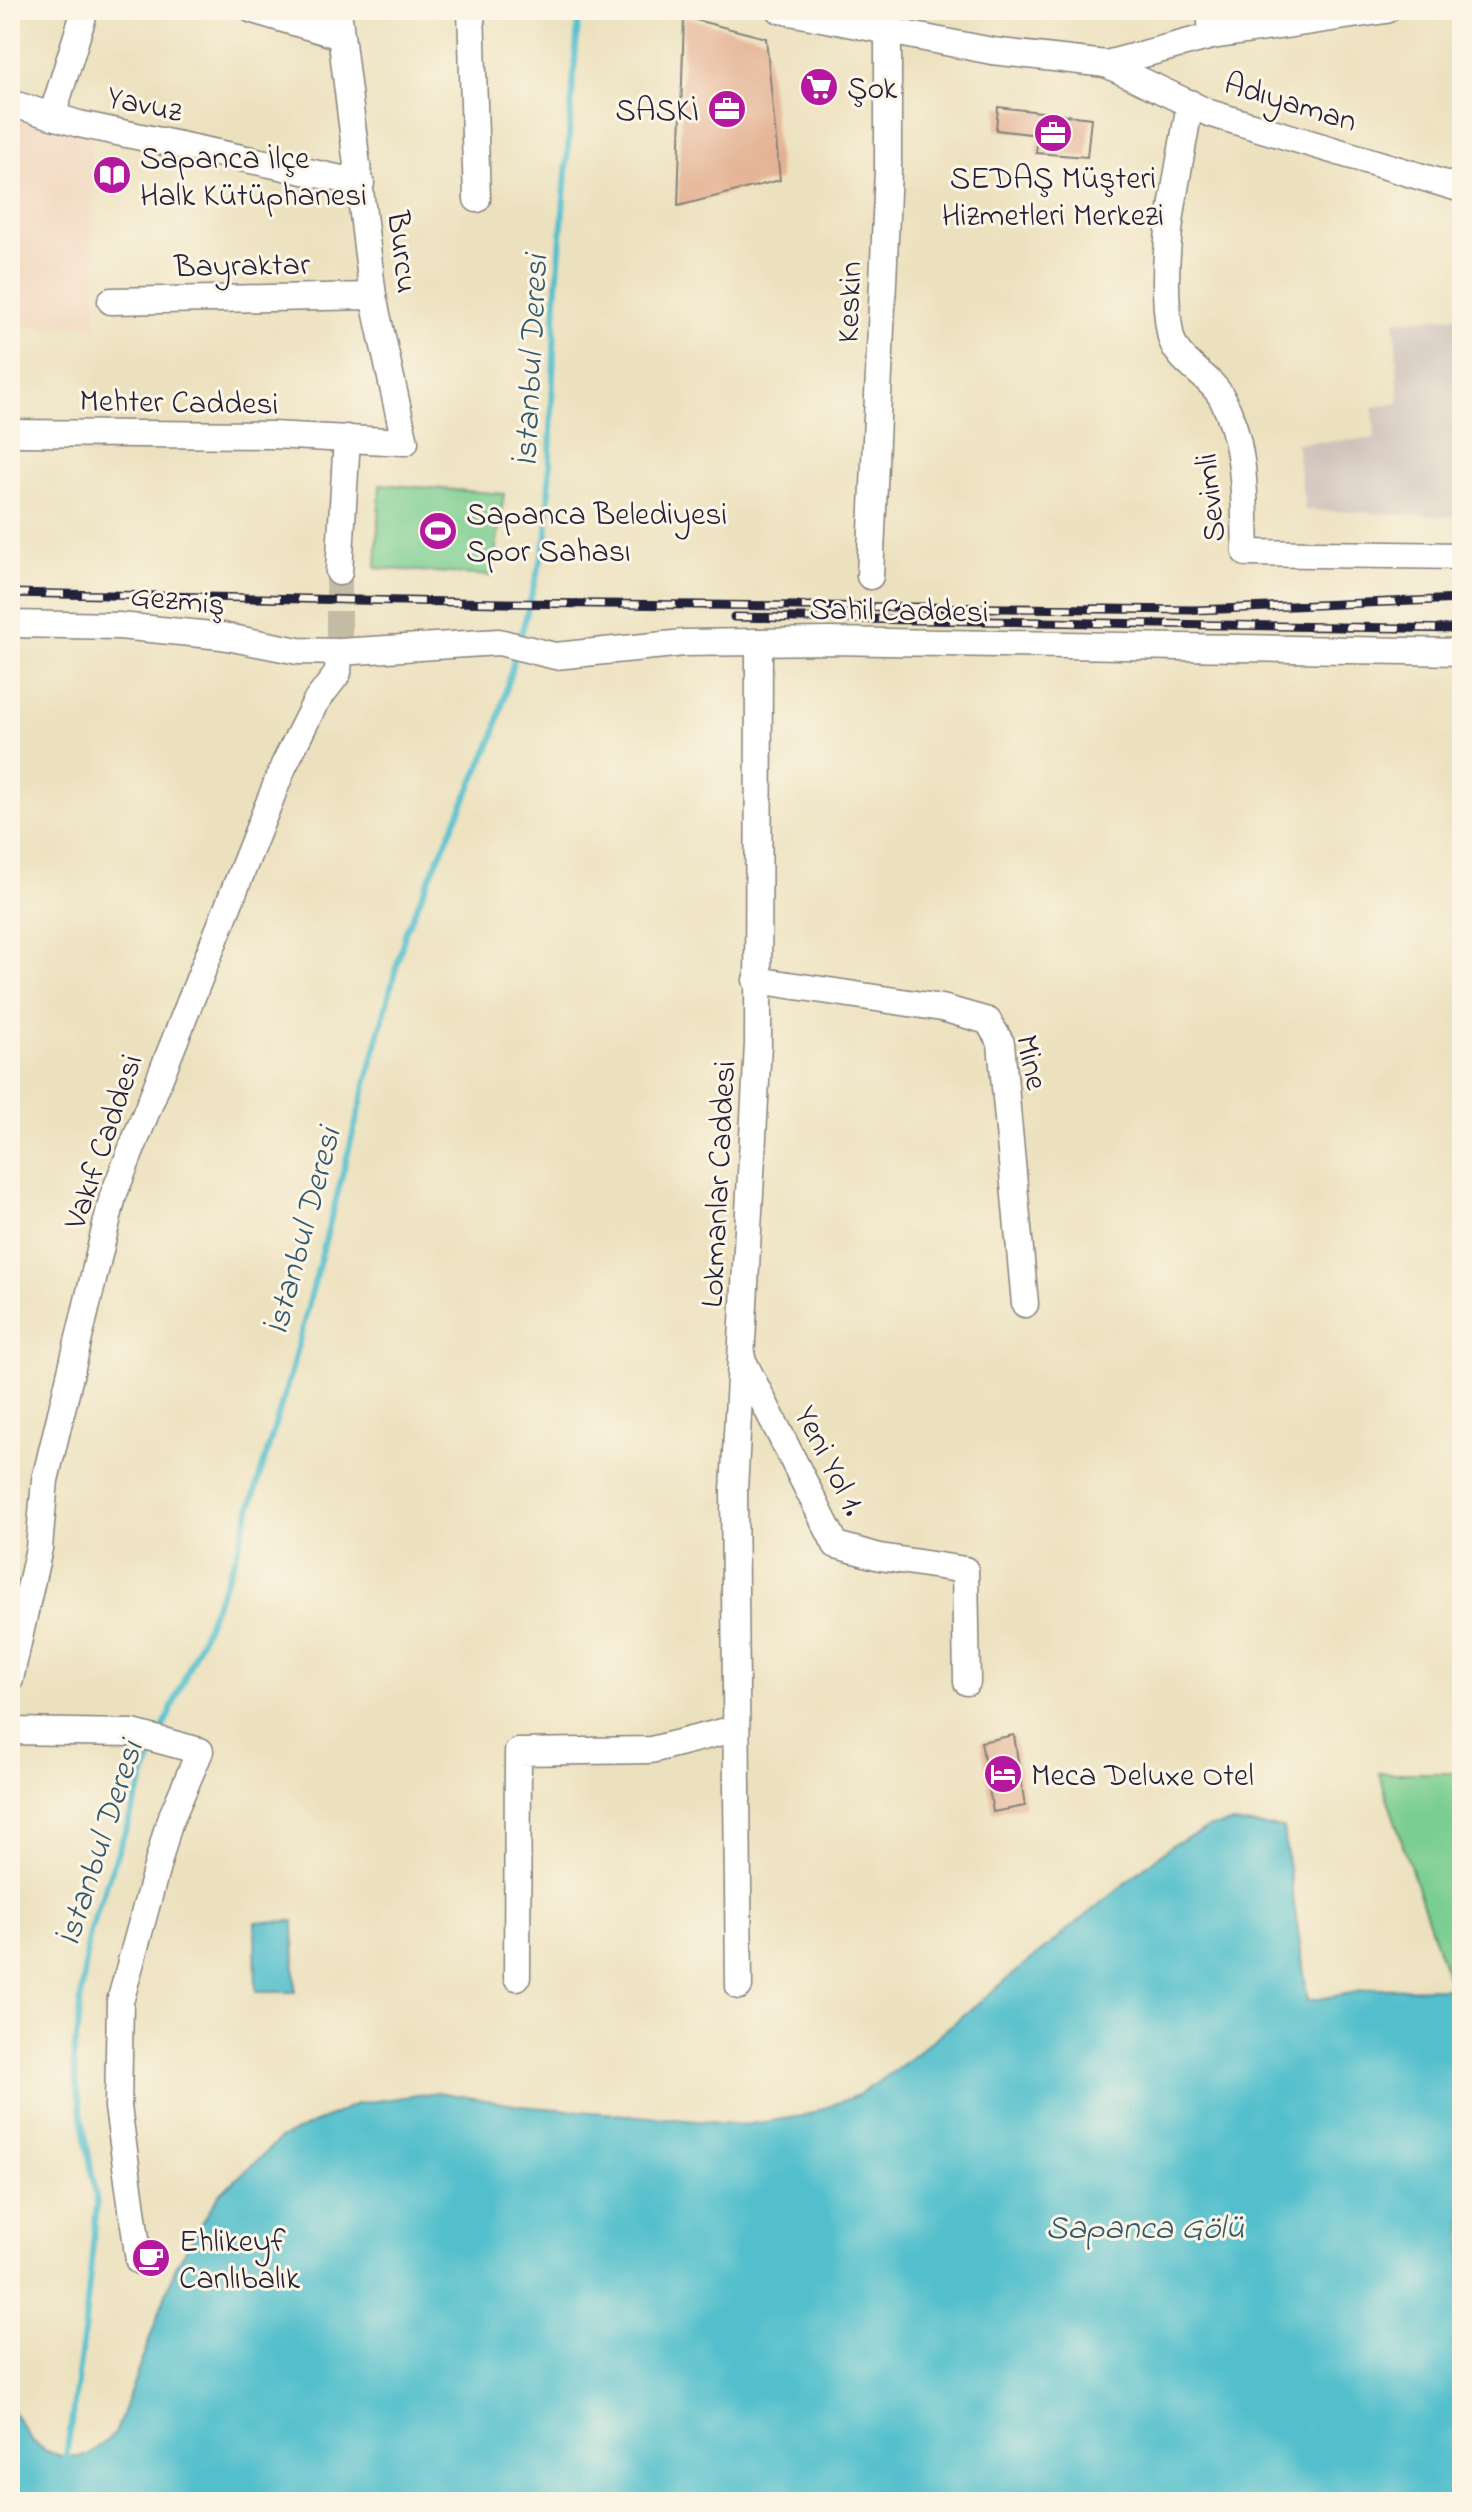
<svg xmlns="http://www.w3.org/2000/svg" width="1472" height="2512" font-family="'Indie Flower',sans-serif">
<rect width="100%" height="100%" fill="#fcf5e5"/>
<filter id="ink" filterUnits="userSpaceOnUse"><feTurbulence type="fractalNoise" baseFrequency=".0125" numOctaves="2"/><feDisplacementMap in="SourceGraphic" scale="16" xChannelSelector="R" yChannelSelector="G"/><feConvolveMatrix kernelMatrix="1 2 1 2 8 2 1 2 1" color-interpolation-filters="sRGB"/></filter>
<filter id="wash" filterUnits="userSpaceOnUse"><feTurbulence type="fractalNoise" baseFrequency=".006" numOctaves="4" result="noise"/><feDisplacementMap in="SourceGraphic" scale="32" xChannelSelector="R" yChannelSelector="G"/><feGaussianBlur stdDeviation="1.8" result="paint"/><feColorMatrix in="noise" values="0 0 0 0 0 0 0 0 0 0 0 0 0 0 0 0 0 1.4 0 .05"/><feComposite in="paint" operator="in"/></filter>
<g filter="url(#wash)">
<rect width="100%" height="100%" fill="#ece1be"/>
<polygon fill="#f1d5bd" points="10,111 91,136 96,326 10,326"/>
<polygon fill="#cec1ba" points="1462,283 1462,517 1305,510 1296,443 1375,439 1373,407 1399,403 1395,321 1461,316"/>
<g fill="#7ace91" stroke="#4e7866" stroke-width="2">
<polygon points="380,484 504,494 492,576 376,568"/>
<polygon points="1379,1773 1462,1773 1462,2021 1451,1988"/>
</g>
<g fill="#52bfcc" stroke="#3a7084" stroke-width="2">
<polygon points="1232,1823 1283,1828 1308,2001 1373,1989 1451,1988 1462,2021 1462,2502 10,2502 10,2407 31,2440 46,2451 65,2457 88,2455 115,2434 176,2266 219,2195 280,2139 356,2104 438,2092 521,2106 744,2125 803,2116 858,2095 896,2070 1173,1844 1211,1827"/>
<polygon points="294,1921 295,1992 256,1992 255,1922"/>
</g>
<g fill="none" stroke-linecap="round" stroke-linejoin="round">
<g stroke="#52bfcc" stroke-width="6">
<polyline points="519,642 547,537 556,299 579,10"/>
<polyline points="161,1733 235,1559 291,1372 406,930 494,736 516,652"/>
<polyline points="66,2457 84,2334 97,2203 73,2063 89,1933 155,1747"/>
</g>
</g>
<g id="blocks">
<g fill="#e3b091">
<polygon points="684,17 766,38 780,180 678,206"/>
<polygon points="998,107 1091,118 1087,157 1036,153 1038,135 996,130"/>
<polygon points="1014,1735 1025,1806 993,1812 981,1742"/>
</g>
</g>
</g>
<g filter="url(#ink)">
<use href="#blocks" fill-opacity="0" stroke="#87827c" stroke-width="2"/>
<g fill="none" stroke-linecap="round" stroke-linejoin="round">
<polyline stroke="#c4bba4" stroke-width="26" stroke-dasharray="26 13" stroke-linecap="butt" points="339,572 339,652"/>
<g stroke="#87827c" stroke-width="29">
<g id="minor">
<polyline points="253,10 341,36"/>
<polyline points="471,10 477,199"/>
<polyline points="780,10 992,51 1106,64 1212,36 1386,10"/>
<polyline points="1210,10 1212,36"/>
<polyline points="1106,64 1209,113 1462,189"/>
<polyline points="10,103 79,124 361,183"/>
<path d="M1190,103C1178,178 1157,257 1170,333C1175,363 1209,373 1222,398C1247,446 1244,500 1246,553L1462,556"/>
<polyline points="52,116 85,10"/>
<polyline points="111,301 373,296"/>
<polyline points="10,433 272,435 405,442 373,296 338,10"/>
<polyline points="339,572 347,438"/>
<polyline points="870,576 888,170 888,32"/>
<polyline points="10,624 119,626 222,636 298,651 339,652 499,642 555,656 684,643 829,641 1462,652"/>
<polyline points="756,980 942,1008 988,1021 1001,1043 1025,1304"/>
<polyline points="742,1359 836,1545 880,1557 965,1570 967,1682"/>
<polyline points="10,1679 39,1548 45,1480 113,1196 284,765 315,703 338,673 339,652"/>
<polyline points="10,1731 133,1733 200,1751 169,1823 120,2002 118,2107 139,2261"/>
<polyline points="517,1977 518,1752 651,1750 734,1729"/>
<polyline points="739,1986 734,1490 758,1044 759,642"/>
</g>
</g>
<use href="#minor" stroke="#fff" stroke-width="26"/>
<g stroke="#22223b" stroke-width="9">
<g id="rail">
<polyline points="10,593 503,603 1196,610 1462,599"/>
<polyline points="734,617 1462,629"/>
</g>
</g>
<use href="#rail" stroke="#fcf5e5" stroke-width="6" stroke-dasharray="18" stroke-linecap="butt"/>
</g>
</g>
<defs>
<g id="supermarket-disc" transform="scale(2)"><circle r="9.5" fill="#b5179e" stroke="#fcf5e5"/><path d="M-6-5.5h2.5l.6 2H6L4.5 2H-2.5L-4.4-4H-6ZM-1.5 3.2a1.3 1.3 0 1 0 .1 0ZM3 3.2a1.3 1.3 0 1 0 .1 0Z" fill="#fff"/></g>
<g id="office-disc" transform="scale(2)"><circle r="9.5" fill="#b5179e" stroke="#fcf5e5"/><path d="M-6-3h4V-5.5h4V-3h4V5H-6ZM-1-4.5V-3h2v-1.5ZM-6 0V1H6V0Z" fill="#fff"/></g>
<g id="library-disc" transform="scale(2)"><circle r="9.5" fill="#b5179e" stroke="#fcf5e5"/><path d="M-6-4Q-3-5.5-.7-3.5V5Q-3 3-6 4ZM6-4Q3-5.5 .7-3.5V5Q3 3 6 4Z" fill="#fff"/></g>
<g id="stadium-disc" transform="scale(2)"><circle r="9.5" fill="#b5179e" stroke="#fcf5e5"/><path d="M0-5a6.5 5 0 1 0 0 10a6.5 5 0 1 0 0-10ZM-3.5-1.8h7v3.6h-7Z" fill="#fff"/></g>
<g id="hotel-disc" transform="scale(2)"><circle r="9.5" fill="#b5179e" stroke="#fcf5e5"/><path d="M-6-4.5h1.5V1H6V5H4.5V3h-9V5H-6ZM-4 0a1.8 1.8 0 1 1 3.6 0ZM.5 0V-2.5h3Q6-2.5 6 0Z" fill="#fff"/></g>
<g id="cafe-disc" transform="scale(2)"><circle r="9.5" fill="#b5179e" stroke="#fcf5e5"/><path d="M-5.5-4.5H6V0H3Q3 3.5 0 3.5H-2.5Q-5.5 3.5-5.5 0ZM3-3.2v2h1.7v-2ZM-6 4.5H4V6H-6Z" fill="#fff"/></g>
</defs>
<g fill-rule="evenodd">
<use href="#supermarket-disc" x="819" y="87"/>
<use href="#office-disc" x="727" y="109"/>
<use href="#office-disc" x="1053" y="133"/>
<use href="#library-disc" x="112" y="175"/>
<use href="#stadium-disc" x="438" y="531"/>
<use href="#hotel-disc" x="1003" y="1774"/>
<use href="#cafe-disc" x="151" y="2258"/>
</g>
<g text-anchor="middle" stroke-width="6" stroke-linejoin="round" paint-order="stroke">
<g font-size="32" fill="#22223b" stroke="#fcf5e5" text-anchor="start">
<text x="847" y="98">Şok</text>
<text x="699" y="120" text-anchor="end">SASKİ</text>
<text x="140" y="168">Sapanca İlçe<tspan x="140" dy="37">Halk Kütüphanesi</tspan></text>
<text x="1053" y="188" text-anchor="middle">SEDAŞ Müşteri<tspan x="1053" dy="37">Hizmetleri Merkezi</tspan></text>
<text x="466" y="524">Sapanca Belediyesi<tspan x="466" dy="37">Spor Sahası</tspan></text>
<text x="1031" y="1785">Meca Deluxe Otel</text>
<text x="179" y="2251">Ehlikeyf<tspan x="179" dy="37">Canlıbalık</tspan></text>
</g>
<g font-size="32" fill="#22223b" stroke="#fcf5e5">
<text transform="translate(1291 101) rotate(17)" y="11">Adıyaman</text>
<text transform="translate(145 103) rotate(12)" y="11">Yavuz</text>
<text transform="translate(404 252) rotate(83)" y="11">Burcu</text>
<text transform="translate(242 264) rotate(-1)" y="11">Bayraktar</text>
<text transform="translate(848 302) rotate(-88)" y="11">Keskin</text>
<text transform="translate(179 401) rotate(1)" y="11">Mehter Caddesi</text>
<text transform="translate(1209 498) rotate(-96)" y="11">Sevimli</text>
<text transform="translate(178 599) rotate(6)" y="11">Gezmiş</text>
<text transform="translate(899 609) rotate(1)" y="11">Sahil Caddesi</text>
<text transform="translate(1033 1062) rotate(78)" y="11">Mine</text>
<text transform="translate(102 1141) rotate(-71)" y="11">Vakıf Caddesi</text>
<text transform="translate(717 1184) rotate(-87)" y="11">Lokmanlar Caddesi</text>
<text transform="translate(831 1460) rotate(63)" y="11">Yeni Yol 1.</text>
</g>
<g font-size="34" font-style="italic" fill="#33596e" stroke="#fcf5e5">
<text transform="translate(529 361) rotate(-87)" y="12">İstanbul Deresi</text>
<text transform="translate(301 1231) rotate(-75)" y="12">İstanbul Deresi</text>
<text transform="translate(98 1843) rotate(-72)" y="12">İstanbul Deresi</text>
<text x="1145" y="2238">Sapanca Gölü</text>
</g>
</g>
<rect width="1472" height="2512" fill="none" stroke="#fcf5e5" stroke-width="40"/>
</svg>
